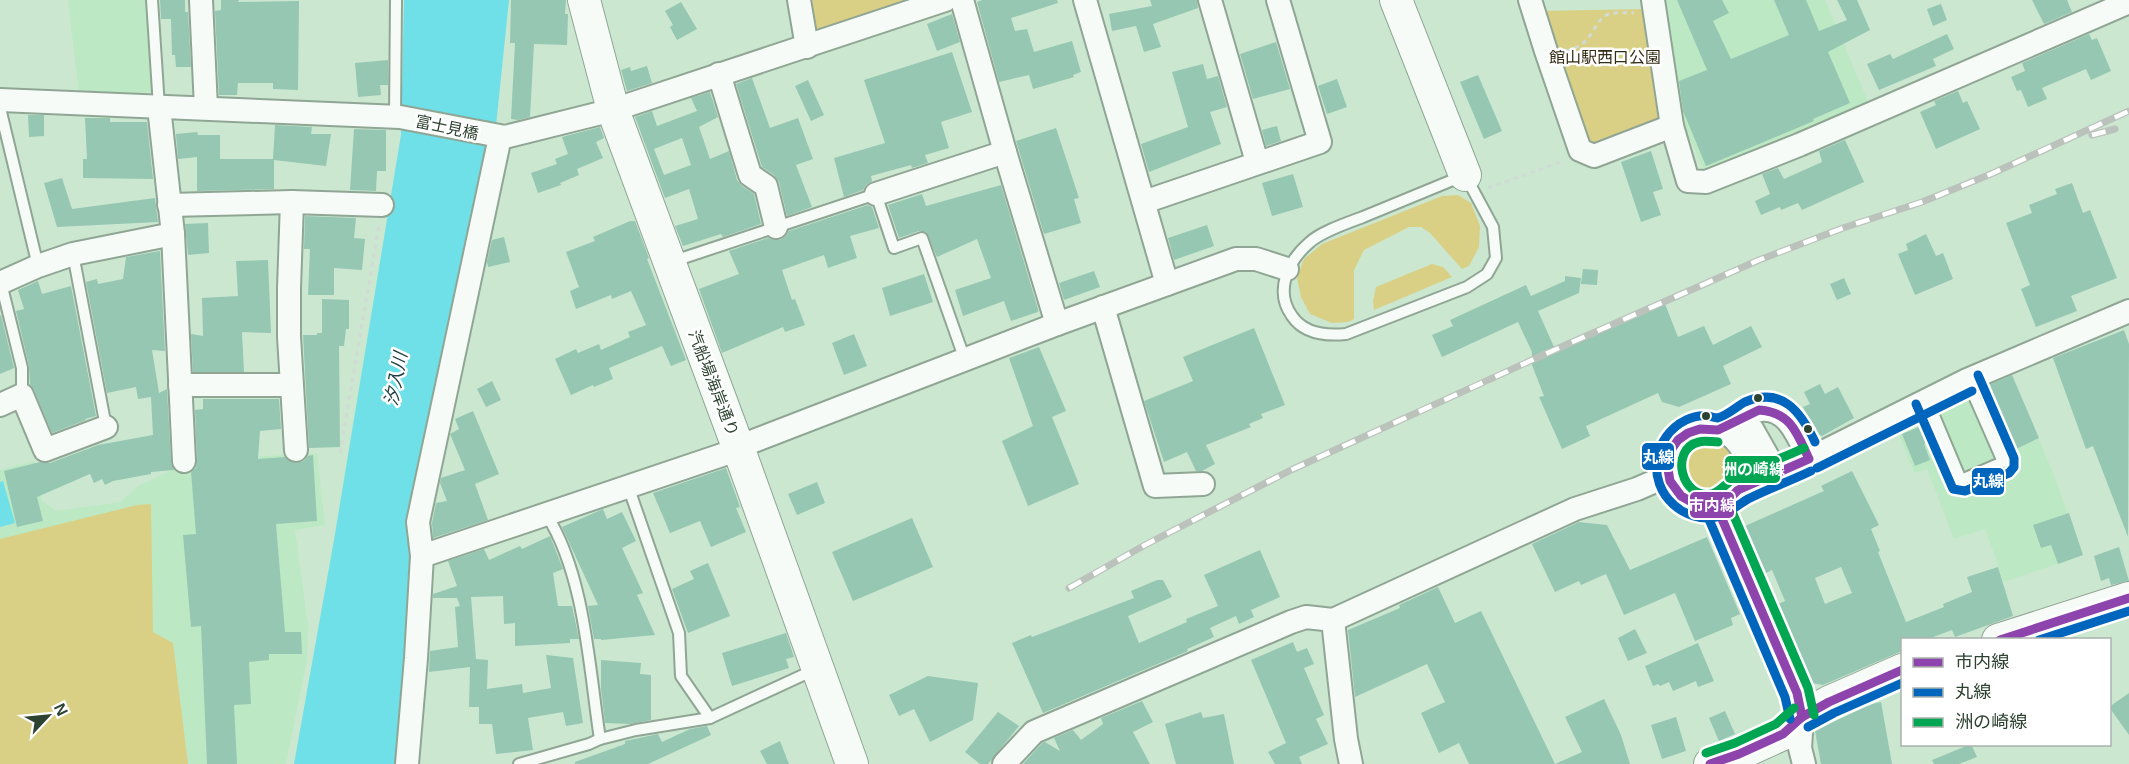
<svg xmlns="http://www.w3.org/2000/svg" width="2129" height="764" font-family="Helvetica,'Noto Sans JP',sans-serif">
<rect width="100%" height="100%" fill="#cbe7d0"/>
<g fill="#bce9c4">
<polygon points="68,0 145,0 154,92 79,94"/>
<polygon points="1660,0 1825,0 1871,108 1707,177 1679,115"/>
<polygon points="2009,369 2053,473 2083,555 2004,582 1985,529 1954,539 1927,469 1915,473 1896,429 1959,398 1958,393"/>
<polygon points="317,453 325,525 295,530 308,625 307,660 286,764 0,764 0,470 34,461 42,501 56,511 121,502 138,486 191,461"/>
</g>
<g fill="#dad085">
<polygon points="805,0 919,0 811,38"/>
<polygon points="1645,9 1661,121 1587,147 1541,11"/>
<polygon points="1458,195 1471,203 1480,226 1479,247 1469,266 1462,269 1430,233 1421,227 1409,227 1364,250 1354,270 1354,319 1348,322 1332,323 1310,314 1301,297 1297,278 1304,259 1322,244 1442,196"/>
<polygon points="1432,264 1443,267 1452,277 1374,310 1373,301 1376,287"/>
<circle cx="1708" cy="467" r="28"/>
<polygon points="151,504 153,632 173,643 188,764 0,764 0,539 137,505"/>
</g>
<g fill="#6fdfe8">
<polygon points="404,0 509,0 494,145 412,558 398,764 294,764 334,540 401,135"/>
<polygon points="3,481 15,523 0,527 0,482"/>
</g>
<g fill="#96c7b3" fill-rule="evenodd">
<polygon points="160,0 185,0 185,12 188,12 191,67 176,67 175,55 172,55 171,19 161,19"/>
<polygon points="221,0 239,0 238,2 299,1 298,90 273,89 273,83 238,83 237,95 219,95 215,11 221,10"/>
<polygon points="511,0 566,0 565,14 568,14 567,45 534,44 530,117 518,120 511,119 515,43 510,43"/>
<polygon points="982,0 1057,0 1058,3 1011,18 1015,31 1027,29 1034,52 1072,41 1081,72 1073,75 1074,77 1033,89 1029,75 999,82 977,2"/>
<polygon points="1150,0 1197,0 1198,8 1153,24 1161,47 1144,52 1136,26 1112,31 1109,14 1152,6"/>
<polygon points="1677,0 1722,0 1729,13 1713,21 1731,59 1789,35 1774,0 1806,0 1819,31 1847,20 1837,0 1857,0 1870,30 1828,52 1850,103 1813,119 1814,121 1706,166 1683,111 1679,81 1707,70"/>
<polygon points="2032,0 2067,0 2072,12 2044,24"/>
<polygon points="681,2 697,29 677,40 670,27 673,25 665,11"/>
<polygon points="1941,4 1947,20 1933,26 1927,9"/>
<polygon points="952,14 960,42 937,51 927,24"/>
<polygon points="1947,34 1954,49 1933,59 1936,66 1879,90 1867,64 1890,54 1893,59"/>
<polygon points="2089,34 2092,40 2097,38 2111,71 2091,80 2086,69 2042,88 2047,99 2028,107 2021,90 2017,91 2011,77 2025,71 2022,63"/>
<polygon points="1276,42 1290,89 1253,99 1240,54"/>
<polygon points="952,52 972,112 941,122 949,148 925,155 928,163 912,168 911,165 871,176 872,181 866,185 863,190 844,197 834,158 885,143 864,80"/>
<polygon points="388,60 388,85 380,85 381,95 358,97 355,63"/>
<polygon points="1203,64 1207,79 1218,76 1227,107 1210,112 1221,144 1149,172 1141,144 1188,127 1172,72"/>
<polygon points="647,66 652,83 627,91 621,70 630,67 631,71"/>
<polygon points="1478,75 1502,131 1484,139 1460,82"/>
<polygon points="752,78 770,128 798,118 813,159 796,165 812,207 787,216 779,182 774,175 762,167 736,84"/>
<polygon points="1337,79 1347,107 1327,114 1318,86"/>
<polygon points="808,80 824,115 811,121 795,86"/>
<polygon points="1958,91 1963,103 1967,101 1980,129 1936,149 1920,112 1936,105 1934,101"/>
<path d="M710,92L718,117L699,127L710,159L729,151L737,180L742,186L754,194L761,224L723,237L721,234L683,246L675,226L698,219L689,189L665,198L635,117L652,111L657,126L697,111L691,98ZM682,138L691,165L664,175L654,149Z"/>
<polygon points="28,115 44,115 44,136 29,137"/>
<polygon points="85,118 110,118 110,122 147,122 153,179 83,178 83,159 87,159"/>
<polygon points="275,125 312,127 311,134 331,134 326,166 274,160 274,189 197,191 197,157 178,159 176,134 197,132 198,135 220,135 220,159 273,159"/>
<polygon points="1277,126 1281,141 1266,146 1262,130"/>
<polygon points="600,127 604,138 596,142 603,158 577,169 579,175 560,183 561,185 538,193 531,173 557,164 555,159 568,154 562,137"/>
<polygon points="1056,128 1079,198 1074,199 1081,223 1044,234 1016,141"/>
<polygon points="354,129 386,130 386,171 377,171 376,191 350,190"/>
<polygon points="1845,140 1864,182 1802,210 1798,203 1781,210 1780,207 1761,215 1755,201 1770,194 1762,174 1778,168 1784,179 1822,162 1819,151"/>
<polygon points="1651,151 1663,189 1653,192 1661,215 1641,222 1621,162"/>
<polygon points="1293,174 1303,207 1272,216 1262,183"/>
<polygon points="62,178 72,209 155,198 158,222 57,227 44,183"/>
<polygon points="2072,183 2083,213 2090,210 2117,278 2071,296 2077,311 2036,327 2021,289 2030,285 2006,223 2032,213 2029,205 2057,194 2055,189"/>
<polygon points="1001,185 1038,309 1038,312 1011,321 1004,301 963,316 955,290 991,278 977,239 937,257 926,232 919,231 899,238 888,205 922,194 926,206"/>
<polygon points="868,205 872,207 879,228 850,236 857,258 828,268 824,255 782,270 792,300 795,299 805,325 785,332 783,327 722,353 699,289 739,274 729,251 768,238 780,240 786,236 789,231"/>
<polygon points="305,216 356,218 354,238 365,239 362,270 334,268 334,295 308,295 310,249 304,249"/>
<polygon points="630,221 635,221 649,258 647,259 686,360 671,366 662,346 609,368 613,379 594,387 593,385 571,395 555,359 576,349 578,353 599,344 601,350 630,337 628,332 646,325 631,291 612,299 611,295 576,309 570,291 579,287 566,252 595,241 593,237"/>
<polygon points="208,223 209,253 188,255 185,224"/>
<polygon points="1207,225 1214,246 1174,260 1168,238"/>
<polygon points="1926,234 1936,256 1943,253 1953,279 1915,295 1898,254 1908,250 1906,244"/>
<polygon points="504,237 510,262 488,267 487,262 492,240"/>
<polygon points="160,251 165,351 152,350 159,393 167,389 171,462 174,470 151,472 151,474 113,481 105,485 102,479 94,483 90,474 37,497 43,521 17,527 4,471 40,462 50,463 98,445 153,435 151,397 138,399 136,387 107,393 86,282 97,279 98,284 123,279 126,257"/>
<polygon points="268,260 271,333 242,332 244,372 193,372 191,334 203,336 202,298 238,296 236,261"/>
<polygon points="1583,269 1598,270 1597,285 1581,284"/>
<polygon points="1094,271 1100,287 1064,300 1059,283"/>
<polygon points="924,274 933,302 890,316 882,288"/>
<polygon points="1565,276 1581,278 1579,293 1538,311 1554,347 1599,327 1601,332 1665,304 1678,337 1704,326 1713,345 1751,326 1762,347 1723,366 1731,384 1679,407 1662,402 1658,393 1586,426 1590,436 1562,449 1539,397 1544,396 1532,365 1532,352 1518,322 1442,357 1432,335 1453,326 1450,320 1526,285 1531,296 1565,281"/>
<polygon points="1844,278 1851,294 1837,300 1830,284"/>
<polygon points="38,281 42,294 71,286 96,416 85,419 86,420 52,433 34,390 30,384 29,366 16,311 24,309 18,290"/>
<polygon points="322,299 349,300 349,329 346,329 344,346 339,346 340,447 309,448 303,335 317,335 317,333 322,333"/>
<polygon points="1,315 14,368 0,374 0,316"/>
<polygon points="1254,328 1285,405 1261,414 1263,418 1249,424 1251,427 1206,445 1215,464 1202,471 1196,471 1187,452 1164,462 1144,401 1193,381 1183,357"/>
<polygon points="2124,330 2129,344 2128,537 2093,446 2086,449 2053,358"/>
<polygon points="854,334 867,366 844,375 832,343"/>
<polygon points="1039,347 1066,411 1052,417 1079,484 1028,506 1002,441 1033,426 1009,358"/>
<polygon points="2012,375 2039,438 2016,449 2000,411 1996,412 1984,387"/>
<polygon points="492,381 501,400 486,407 477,389"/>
<polygon points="1820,384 1825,394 1838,387 1854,418 1822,436 1811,431 1808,426 1812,424 1803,407 1810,404 1804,392"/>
<polygon points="203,399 279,399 281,429 260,431 258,459 285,457 291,462 297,463 304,461 308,456 313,455 317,521 276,524 285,632 301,632 302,654 269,654 269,660 249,662 251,704 234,705 237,764 207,764 201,626 191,627 183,535 196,534 191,472 196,468 197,460 195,410 203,409"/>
<polygon points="473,411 499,474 475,484 488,520 433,538 432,523 436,503 447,501 440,483 441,478 465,470 450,434 459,429 455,419"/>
<polygon points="1929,423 1936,439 1924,444 1930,460 1915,466 1902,434"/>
<polygon points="726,468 740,507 736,508 746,532 711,547 700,521 670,533 653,493"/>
<path d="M1852,471L1879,525L1871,529L1880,551L1878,552L1906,622L1944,607L1943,604L1972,592L1967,577L1998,567L2013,616L1955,637L1952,630L1928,639H1902V651L1823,685L1812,683L1778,604L1785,601L1772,570L1766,573L1745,526L1824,491L1821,486ZM1841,567L1852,593L1825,604L1815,578Z"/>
<polygon points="817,482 825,503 797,515 788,494"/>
<polygon points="603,509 607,519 622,512 636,541 622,548 643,593 637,595 655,635 601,640 601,639 594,639 588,606 598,605 562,527"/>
<polygon points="2069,513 2083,555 2058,564 2051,545 2041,548 2033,525"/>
<polygon points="912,518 933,567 853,601 832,552"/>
<polygon points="1579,522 1607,525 1630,570 1707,537 1740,614 1731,618 1733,625 1695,641 1675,593 1624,615 1606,574 1581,585 1579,581 1555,592 1532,544"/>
<polygon points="550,536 563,569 553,573 558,606 572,606 579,639 570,639 570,643 515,646 515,623 504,624 503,596 471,597 476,659 488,660 487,689 522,684 523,693 551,688 546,655 573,658 583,723 566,726 563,712 528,718 533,750 496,754 492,724 479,724 479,707 469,707 470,667 429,672 430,651 458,647 455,607 460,606 457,598 433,598 433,594 457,586 448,561 484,549 489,560 520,546 522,549"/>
<polygon points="2119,547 2129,581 2111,585 2109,578 2101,581 2094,556"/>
<polygon points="1260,550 1280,597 1251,610 1254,617 1239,624 1236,616 1210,628 1214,637 1187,649 1188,651 1043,713 1012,643 1031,635 1032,637 1134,598 1131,591 1157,580 1163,580 1172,597 1128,616 1139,643 1187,622 1186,619 1218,606 1204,575"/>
<polygon points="708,563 730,616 688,633 672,589 694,579 690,571"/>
<polygon points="1438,587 1455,623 1481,611 1555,764 1582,752 1565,717 1604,699 1621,735 1630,764 1469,764 1459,743 1439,753 1421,713 1445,702 1427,664 1355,697 1348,630 1400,608 1399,605"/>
<polygon points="1635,629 1647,653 1628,661 1618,638"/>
<polygon points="786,633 794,657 786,659 789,668 732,686 722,653"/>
<polygon points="1293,642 1297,652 1307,648 1314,664 1304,668 1324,715 1316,719 1328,744 1299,757 1302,764 1275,764 1268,752 1286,743 1251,660"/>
<polygon points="1698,643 1714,681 1698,687 1696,681 1673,691 1669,682 1660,686 1658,684 1653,686 1645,666"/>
<polygon points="601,660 641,663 640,674 651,675 651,720 631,724 605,723 601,689"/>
<polygon points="928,676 978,683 973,720 930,742 914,709 899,716 889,695"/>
<polygon points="2129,693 2129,735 2109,707"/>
<polygon points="1142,701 1153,722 1133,732 1150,764 1023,764 1042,743 1045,742 1060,751 1054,738 1073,730 1081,740 1103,724 1101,718"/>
<polygon points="1881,702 1892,764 1821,764 1815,731 1868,705"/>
<polygon points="1725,711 1735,734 1719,741 1709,718"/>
<polygon points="998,712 1019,726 988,764 980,764 965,752"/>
<polygon points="1201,712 1203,718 1224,714 1234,764 1176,764 1165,724"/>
<polygon points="1676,717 1686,751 1662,759 1651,725"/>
<polygon points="707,726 711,735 648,764 575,764 575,762 625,744 625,741 658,734 662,742 690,729"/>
<polygon points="780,741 789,764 767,764 760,751"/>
<polygon points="1971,744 1977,757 1959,764 1934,764 1932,760"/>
</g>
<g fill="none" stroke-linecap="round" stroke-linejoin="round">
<g stroke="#90a694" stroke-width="14">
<g id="lane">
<polyline points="152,0 159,107"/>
<polyline points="0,108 38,266"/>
<polyline points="395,117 396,0"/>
<path d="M1465,175L1493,227L1496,258L1487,274L1467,287L1346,334C1326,336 1304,334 1292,316C1274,291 1288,261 1309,243C1320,232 1347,223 1363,217C1397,203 1431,189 1465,175Z"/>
<polyline points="73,254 106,427"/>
<polyline points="671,262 876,194 894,248 922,238 965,360"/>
<polyline points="1,283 22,368 22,395"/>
<polyline points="1927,399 1961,480 2003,462 1967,380"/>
<polyline points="628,486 679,633 681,676 710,718"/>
<path d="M546,514C585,574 589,668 600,739"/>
<polyline points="519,764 589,744 600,739 636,730 710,718 814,670"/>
</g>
</g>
<g stroke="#90a694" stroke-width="26">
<g id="street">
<polyline points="201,0 206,108"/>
<polyline points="799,0 807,47"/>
<polyline points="962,0 1005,152 1057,324"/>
<polyline points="1085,0 1167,284"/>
<polyline points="1210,0 1257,162"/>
<polyline points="1530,0 1546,51 1580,150 1594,156 1672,126"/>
<polyline points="1653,0 1672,126 1688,181 1706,182 1799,145 2129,2"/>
<polyline points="719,74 750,175 766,186 776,227"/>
<polyline points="0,100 400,117 505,137 613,110 945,0"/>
<polyline points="159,107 173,234 184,461"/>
<polyline points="876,194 1005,152"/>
<polyline points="292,202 289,288 289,337 296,450"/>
<polyline points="1144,202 1320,142 1278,0"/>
<polyline points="169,205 292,202 382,205"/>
<polyline points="0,283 38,266 73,254 173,234"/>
<polyline points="1103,307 1155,486 1203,484"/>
<polyline points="180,385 291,385"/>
<polyline points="0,405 22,395 45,450 106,427"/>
<circle cx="1707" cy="467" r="39"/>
<polyline points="1752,429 1769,459"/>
<path d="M1718,430C1730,424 1743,415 1756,411C1786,402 1799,438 1809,459"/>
<polyline points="1738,490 1809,459 1967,380 2129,311"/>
<polyline points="422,556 418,522 500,137"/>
<polyline points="1333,620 1346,739 1351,764"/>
<polyline points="1802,717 1800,748 1804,764"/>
<polyline points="407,764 416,658 422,556 725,454 738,447 1057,324 1236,259 1256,259 1287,269"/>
<polyline points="1004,764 1034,732 1291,622 1306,617 1333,620 1575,509 1637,489 1669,475"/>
</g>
</g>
<g stroke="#90a694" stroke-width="34">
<g id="secondary">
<polyline points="584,0 613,110 738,447 852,764"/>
<polyline points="1396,0 1465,175"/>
<polyline points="1716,505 1797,693 1802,717"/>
<polyline points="1998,640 2129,598"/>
<polyline points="1710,764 1739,754 1783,734 1802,717 1829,702 1902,670"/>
</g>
</g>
<g stroke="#d1dad3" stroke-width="3" stroke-dasharray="4.5 4.5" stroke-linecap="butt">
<path d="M1566,51C1596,44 1592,20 1609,14C1617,12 1626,13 1634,13"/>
<polyline points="1488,188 1564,161"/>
<polyline points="340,453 379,225"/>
</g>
<use href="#lane" stroke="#f7fbf8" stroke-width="10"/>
<use href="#street" stroke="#f7fbf8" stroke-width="22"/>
<use href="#secondary" stroke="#f7fbf8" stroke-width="32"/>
<g stroke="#bbc2bc" stroke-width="7">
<g id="rail">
<polyline points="2092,135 2115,129"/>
<polyline points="1069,588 1145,545 1291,470 1543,355 1759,260 1843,228 1922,202 1991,174 2129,111"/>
</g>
</g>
<use href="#rail" stroke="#fff" stroke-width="4.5" stroke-dasharray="14" stroke-linecap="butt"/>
<g stroke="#fff" stroke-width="14">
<g id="bus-1">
<path d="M1759,410C1791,412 1797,433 1809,459L1738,490L1728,500L1716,505H1697L1681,496L1670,481L1668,469L1671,450L1678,440L1688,433L1700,429L1718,430Z"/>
<polyline points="1716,505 1797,693 1802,717"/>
<polyline points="2000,640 2129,598"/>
<polyline points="1710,764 1739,754 1783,734 1802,717 1829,702 1902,670"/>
</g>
</g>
<g stroke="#fff" stroke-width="14">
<g id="bus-2">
<polyline points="1916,404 1953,489 1965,491 2009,473 2014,467 2014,458 1978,375"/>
<polyline points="1817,468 1972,391"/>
<path d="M1811,471C1790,481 1768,489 1748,499C1737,505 1729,514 1716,517C1701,520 1685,515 1674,505C1646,481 1653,436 1686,420C1692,417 1701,415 1708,416C1709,416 1716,418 1717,418C1727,416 1737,406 1745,402C1782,386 1801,412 1815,442"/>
<polyline points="1705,510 1785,697 1790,719"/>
<polyline points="2039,640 2129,611"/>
<polyline points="1808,727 1834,713 1902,683"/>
</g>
</g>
<g stroke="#fff" stroke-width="14">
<g id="bus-3">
<path d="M1718,442C1712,442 1704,440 1699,442C1669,449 1681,500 1712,494C1720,492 1727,482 1735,478C1757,466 1781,459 1804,448"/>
<polyline points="1727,500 1808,688 1814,715"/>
<polyline points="1706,753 1735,743 1776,724 1794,708"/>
</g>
</g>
<use href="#bus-1" stroke="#8e44ad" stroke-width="9"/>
<use href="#bus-2" stroke="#0065bd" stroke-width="9"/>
<use href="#bus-3" stroke="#00a651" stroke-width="9"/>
</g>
<g fill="#2d4231" stroke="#fff" stroke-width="2">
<circle cx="1758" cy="398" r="5"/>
<circle cx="1706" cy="416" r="5"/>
<circle cx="1808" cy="429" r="5"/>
</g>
<g text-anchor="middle" stroke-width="5" stroke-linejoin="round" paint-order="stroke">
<g font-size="16" fill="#342c15" stroke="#fff">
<text x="1605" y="63">館山駅西口公園</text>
</g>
<g font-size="16" fill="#2d4231" stroke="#fff">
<text transform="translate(447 127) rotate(12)" y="6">富士見橋</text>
<text transform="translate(714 383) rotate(69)" y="6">汽船場海岸通り</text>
</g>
<g font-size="18" font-style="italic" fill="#1e3d42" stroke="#fff">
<text transform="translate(396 379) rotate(-79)" y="6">汐入川</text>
</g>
</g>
<g stroke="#fff" stroke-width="2">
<rect x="1641" y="442" width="34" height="29" rx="6" fill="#0065bd"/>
<rect x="1724" y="455" width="57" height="29" rx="6" fill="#00a651"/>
<rect x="1971" y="467" width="34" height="29" rx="6" fill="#0065bd"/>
<rect x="1689" y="491" width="46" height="28" rx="6" fill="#8e44ad"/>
</g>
<g font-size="16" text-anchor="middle" font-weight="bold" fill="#fff">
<text x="1658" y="463">丸線</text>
<text x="1753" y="475">洲の崎線</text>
<text x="1988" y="487">丸線</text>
<text x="1712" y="511">市内線</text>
</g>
<rect x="1901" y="638" width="210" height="108" fill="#ffffff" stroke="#abb3ad" stroke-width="1.5"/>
<rect x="1913" y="658" width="30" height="9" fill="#8e44ad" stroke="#abb3ad" stroke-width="1.5"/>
<text x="1955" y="668" font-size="18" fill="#2d4231">市内線</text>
<rect x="1913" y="688" width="30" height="9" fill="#0065bd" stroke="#abb3ad" stroke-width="1.5"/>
<text x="1955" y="698" font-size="18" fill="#2d4231">丸線</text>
<rect x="1913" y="718" width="30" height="9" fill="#00a651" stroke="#abb3ad" stroke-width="1.5"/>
<text x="1955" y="728" font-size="18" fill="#2d4231">洲の崎線</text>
<g transform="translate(48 716) rotate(64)" stroke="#ffffff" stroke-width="4.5" paint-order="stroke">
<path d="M0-4.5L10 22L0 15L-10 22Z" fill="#2d4231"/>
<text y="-9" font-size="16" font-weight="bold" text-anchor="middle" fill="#2d4231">N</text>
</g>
</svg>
